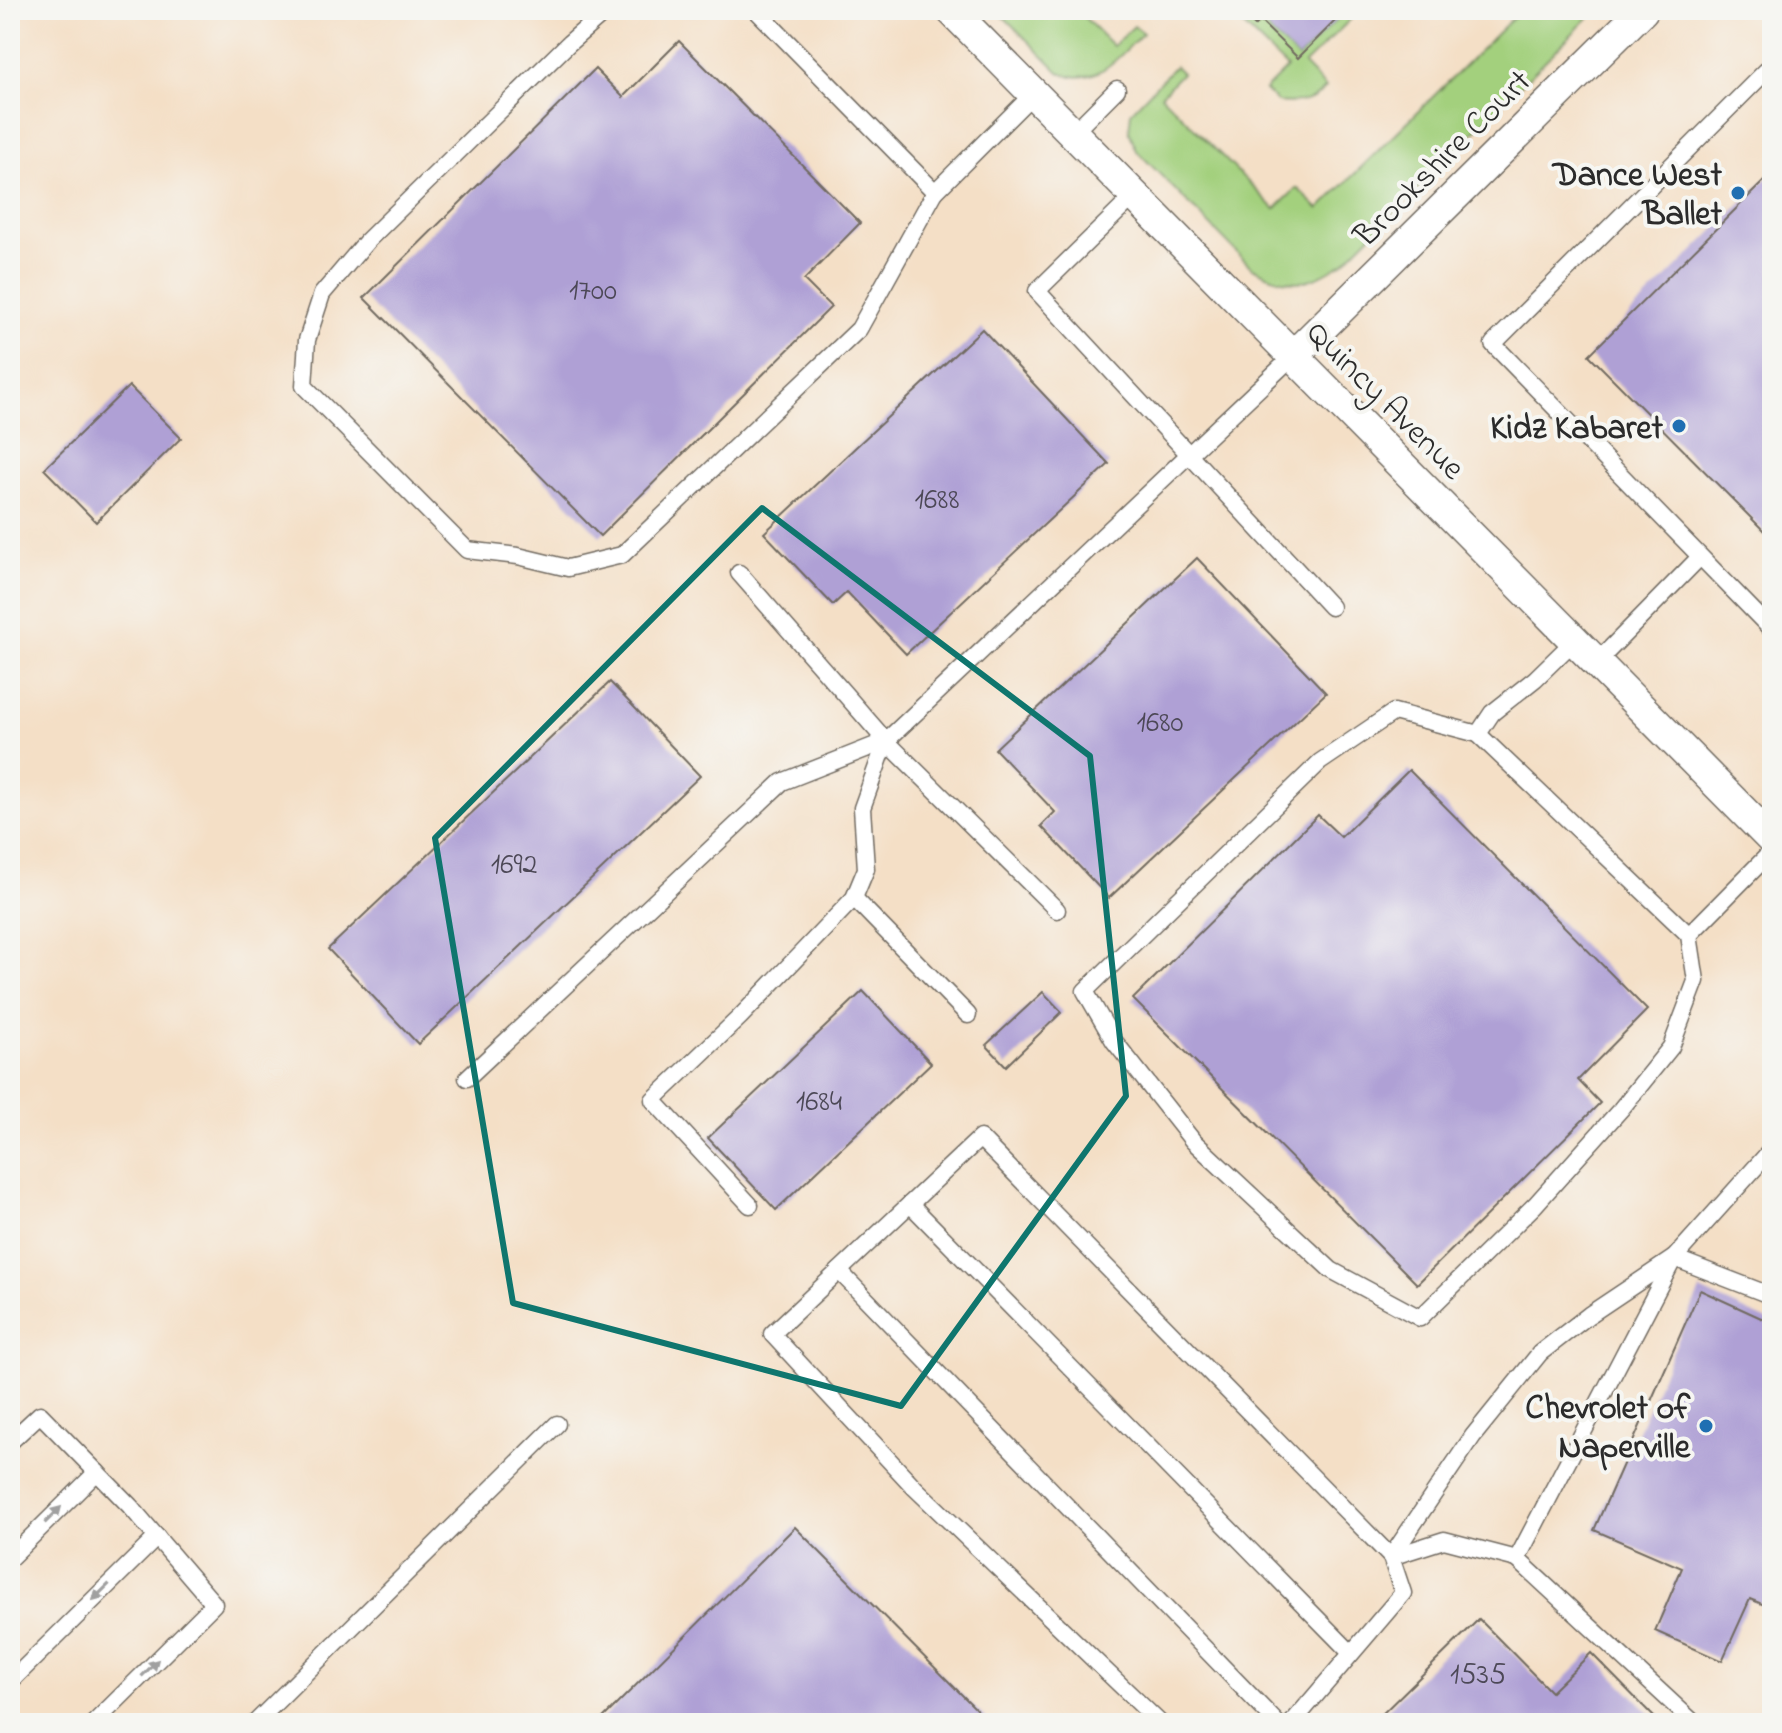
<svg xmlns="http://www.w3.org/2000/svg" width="1782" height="1733" font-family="'Indie Flower',sans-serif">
<rect width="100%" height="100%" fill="#f6f6f2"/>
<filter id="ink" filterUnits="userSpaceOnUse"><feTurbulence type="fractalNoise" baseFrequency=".0125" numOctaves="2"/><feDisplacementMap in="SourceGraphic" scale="16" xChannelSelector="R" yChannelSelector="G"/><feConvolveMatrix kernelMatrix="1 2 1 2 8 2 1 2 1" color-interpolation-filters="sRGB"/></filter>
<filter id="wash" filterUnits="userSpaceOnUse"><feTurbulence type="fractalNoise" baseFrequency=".006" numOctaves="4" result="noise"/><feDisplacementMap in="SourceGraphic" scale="32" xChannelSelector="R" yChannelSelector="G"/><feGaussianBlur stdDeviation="1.8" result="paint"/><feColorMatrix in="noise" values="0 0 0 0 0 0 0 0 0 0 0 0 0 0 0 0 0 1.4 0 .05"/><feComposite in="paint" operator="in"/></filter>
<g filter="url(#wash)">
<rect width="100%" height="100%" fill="#f4dfc6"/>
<g fill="#a3d07d" stroke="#677e54" stroke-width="2">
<path d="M997,10H1077L1113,46L1134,26L1143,33C1118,57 1096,89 1059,72Z"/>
<path d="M1346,10H1360L1304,65L1326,88C1311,103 1298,104 1277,102L1265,90L1287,68L1243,25L1255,26L1260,21L1298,58Z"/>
<path d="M1521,10H1596L1344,262C1307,286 1291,289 1251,267L1137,151L1129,131L1131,112L1175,66L1182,73L1161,95L1275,209L1297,188L1319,209Z"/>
</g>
<g id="blocks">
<g fill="#afa0d5">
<polygon points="1239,10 1346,10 1298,58 1260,21 1255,26"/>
<polygon points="679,41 860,223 804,280 831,307 600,536 364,298 595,69 623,97"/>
<polygon points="1772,173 1772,539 1589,355"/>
<polygon points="982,329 1109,464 906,654 847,592 833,605 764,533"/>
<polygon points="129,386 181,438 96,522 44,469"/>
<polygon points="1197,558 1326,693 1109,898 1041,826 1055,812 995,749"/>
<polygon points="610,682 700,776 418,1044 328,949"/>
<polygon points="1409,770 1647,1010 1578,1080 1600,1103 1417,1284 1133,999 1318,815 1341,837"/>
<polygon points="863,991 931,1063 776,1210 708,1138"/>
<polygon points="1043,992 1062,1012 1006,1066 986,1045"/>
<polygon points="1700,1290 1772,1323 1772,1608 1750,1599 1722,1661 1655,1631 1682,1568 1594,1530"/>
<polygon points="795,1527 990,1723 598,1723"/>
<polygon points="1479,1619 1551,1692 1591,1653 1660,1723 1373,1723"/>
</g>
</g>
</g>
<g filter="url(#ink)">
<use href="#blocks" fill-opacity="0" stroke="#716a61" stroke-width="2"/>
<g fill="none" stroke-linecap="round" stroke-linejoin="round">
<g stroke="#716a61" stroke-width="19">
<g id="service">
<polyline points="607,10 568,44 367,241 322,294 307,340 304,386 467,550 518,556 568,568 622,555 859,329 935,192"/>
<polyline points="756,10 935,192 1033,94"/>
<polyline points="1772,65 1493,344 1772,630"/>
<polyline points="1073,133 1117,89"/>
<polyline points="1134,196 1037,291 1331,607"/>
<polyline points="739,573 886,741 1057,910"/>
<polyline points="1574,641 1535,679 1492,713 1478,734 1689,935 1772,851"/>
<polyline points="1596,663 1700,557"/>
<polyline points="1478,734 1394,712 1320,762 1085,991 1114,1041 1193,1141 1331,1270 1420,1318 1535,1205 1621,1109 1671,1047 1696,981 1689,935"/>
<polyline points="854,898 968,1015"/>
<polyline points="467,1078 782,782 886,741 1292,357"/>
<polyline points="910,1204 1351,1653"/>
<polyline points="750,1205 653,1100 740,1017 854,898 866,869 862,808 886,741"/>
<polyline points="839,1271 1277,1723"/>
<polyline points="10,1442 40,1414 130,1506 214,1604 94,1723"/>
<polyline points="10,1558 97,1472"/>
<polyline points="1517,1559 1694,1723"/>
<polyline points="10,1682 157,1537"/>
<polyline points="255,1723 557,1424"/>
<polyline points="1160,1723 915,1488 772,1334 980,1138 1391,1557 1473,1436 1540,1353 1589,1315 1674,1258 1772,1149"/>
<polyline points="1292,1723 1403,1593 1391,1557 1444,1540 1517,1559 1674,1258 1772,1296"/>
</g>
</g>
<g stroke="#716a61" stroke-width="33">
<g id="minor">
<polyline points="951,10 1772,840"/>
<polyline points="1292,357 1643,10"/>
</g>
</g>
<use href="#service" stroke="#fff" stroke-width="16"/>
<use href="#minor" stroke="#fff" stroke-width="30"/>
</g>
<defs><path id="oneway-solid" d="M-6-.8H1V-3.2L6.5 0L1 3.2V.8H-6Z" transform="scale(2)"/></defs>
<g fill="#a0a0a0">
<use href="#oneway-solid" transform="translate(53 1515) rotate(-45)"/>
<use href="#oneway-solid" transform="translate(101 1592) rotate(135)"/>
<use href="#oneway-solid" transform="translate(150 1668) rotate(-45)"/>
</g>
</g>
<path fill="none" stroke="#0f766e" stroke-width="6" stroke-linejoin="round" d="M762,508L1090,756L1126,1096L901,1406L513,1303L435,838Z"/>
<g fill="#1f6fb2" stroke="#f6f6f2" stroke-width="3">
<circle cx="1738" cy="193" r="8"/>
<circle cx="1679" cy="426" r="8"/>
<circle cx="1706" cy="1426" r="8"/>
</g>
<g text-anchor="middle" stroke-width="8" stroke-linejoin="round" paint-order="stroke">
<g font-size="30" fill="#4c4856">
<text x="593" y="299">1700</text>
<text x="937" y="508">1688</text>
<text x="1160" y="731">1680</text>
<text x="514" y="873">1692</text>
<text x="819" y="1110">1684</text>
<text x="1478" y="1683">1535</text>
</g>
<g font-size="34" fill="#2b2b2b" stroke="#f6f6f2">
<text transform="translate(1441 157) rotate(-45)" y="12">Brookshire Court</text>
<text transform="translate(1387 399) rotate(45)" y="12">Quincy Avenue</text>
</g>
<g font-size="34" font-weight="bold" fill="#2b2b2b" stroke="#f6f6f2" text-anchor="end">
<text x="1722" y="185">Dance West<tspan x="1722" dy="39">Ballet</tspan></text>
<text x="1663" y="438">Kidz Kabaret</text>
<text x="1690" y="1418">Chevrolet of<tspan x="1690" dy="39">Naperville</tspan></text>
</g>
</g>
<rect width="1782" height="1733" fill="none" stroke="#f6f6f2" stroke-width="40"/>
</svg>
